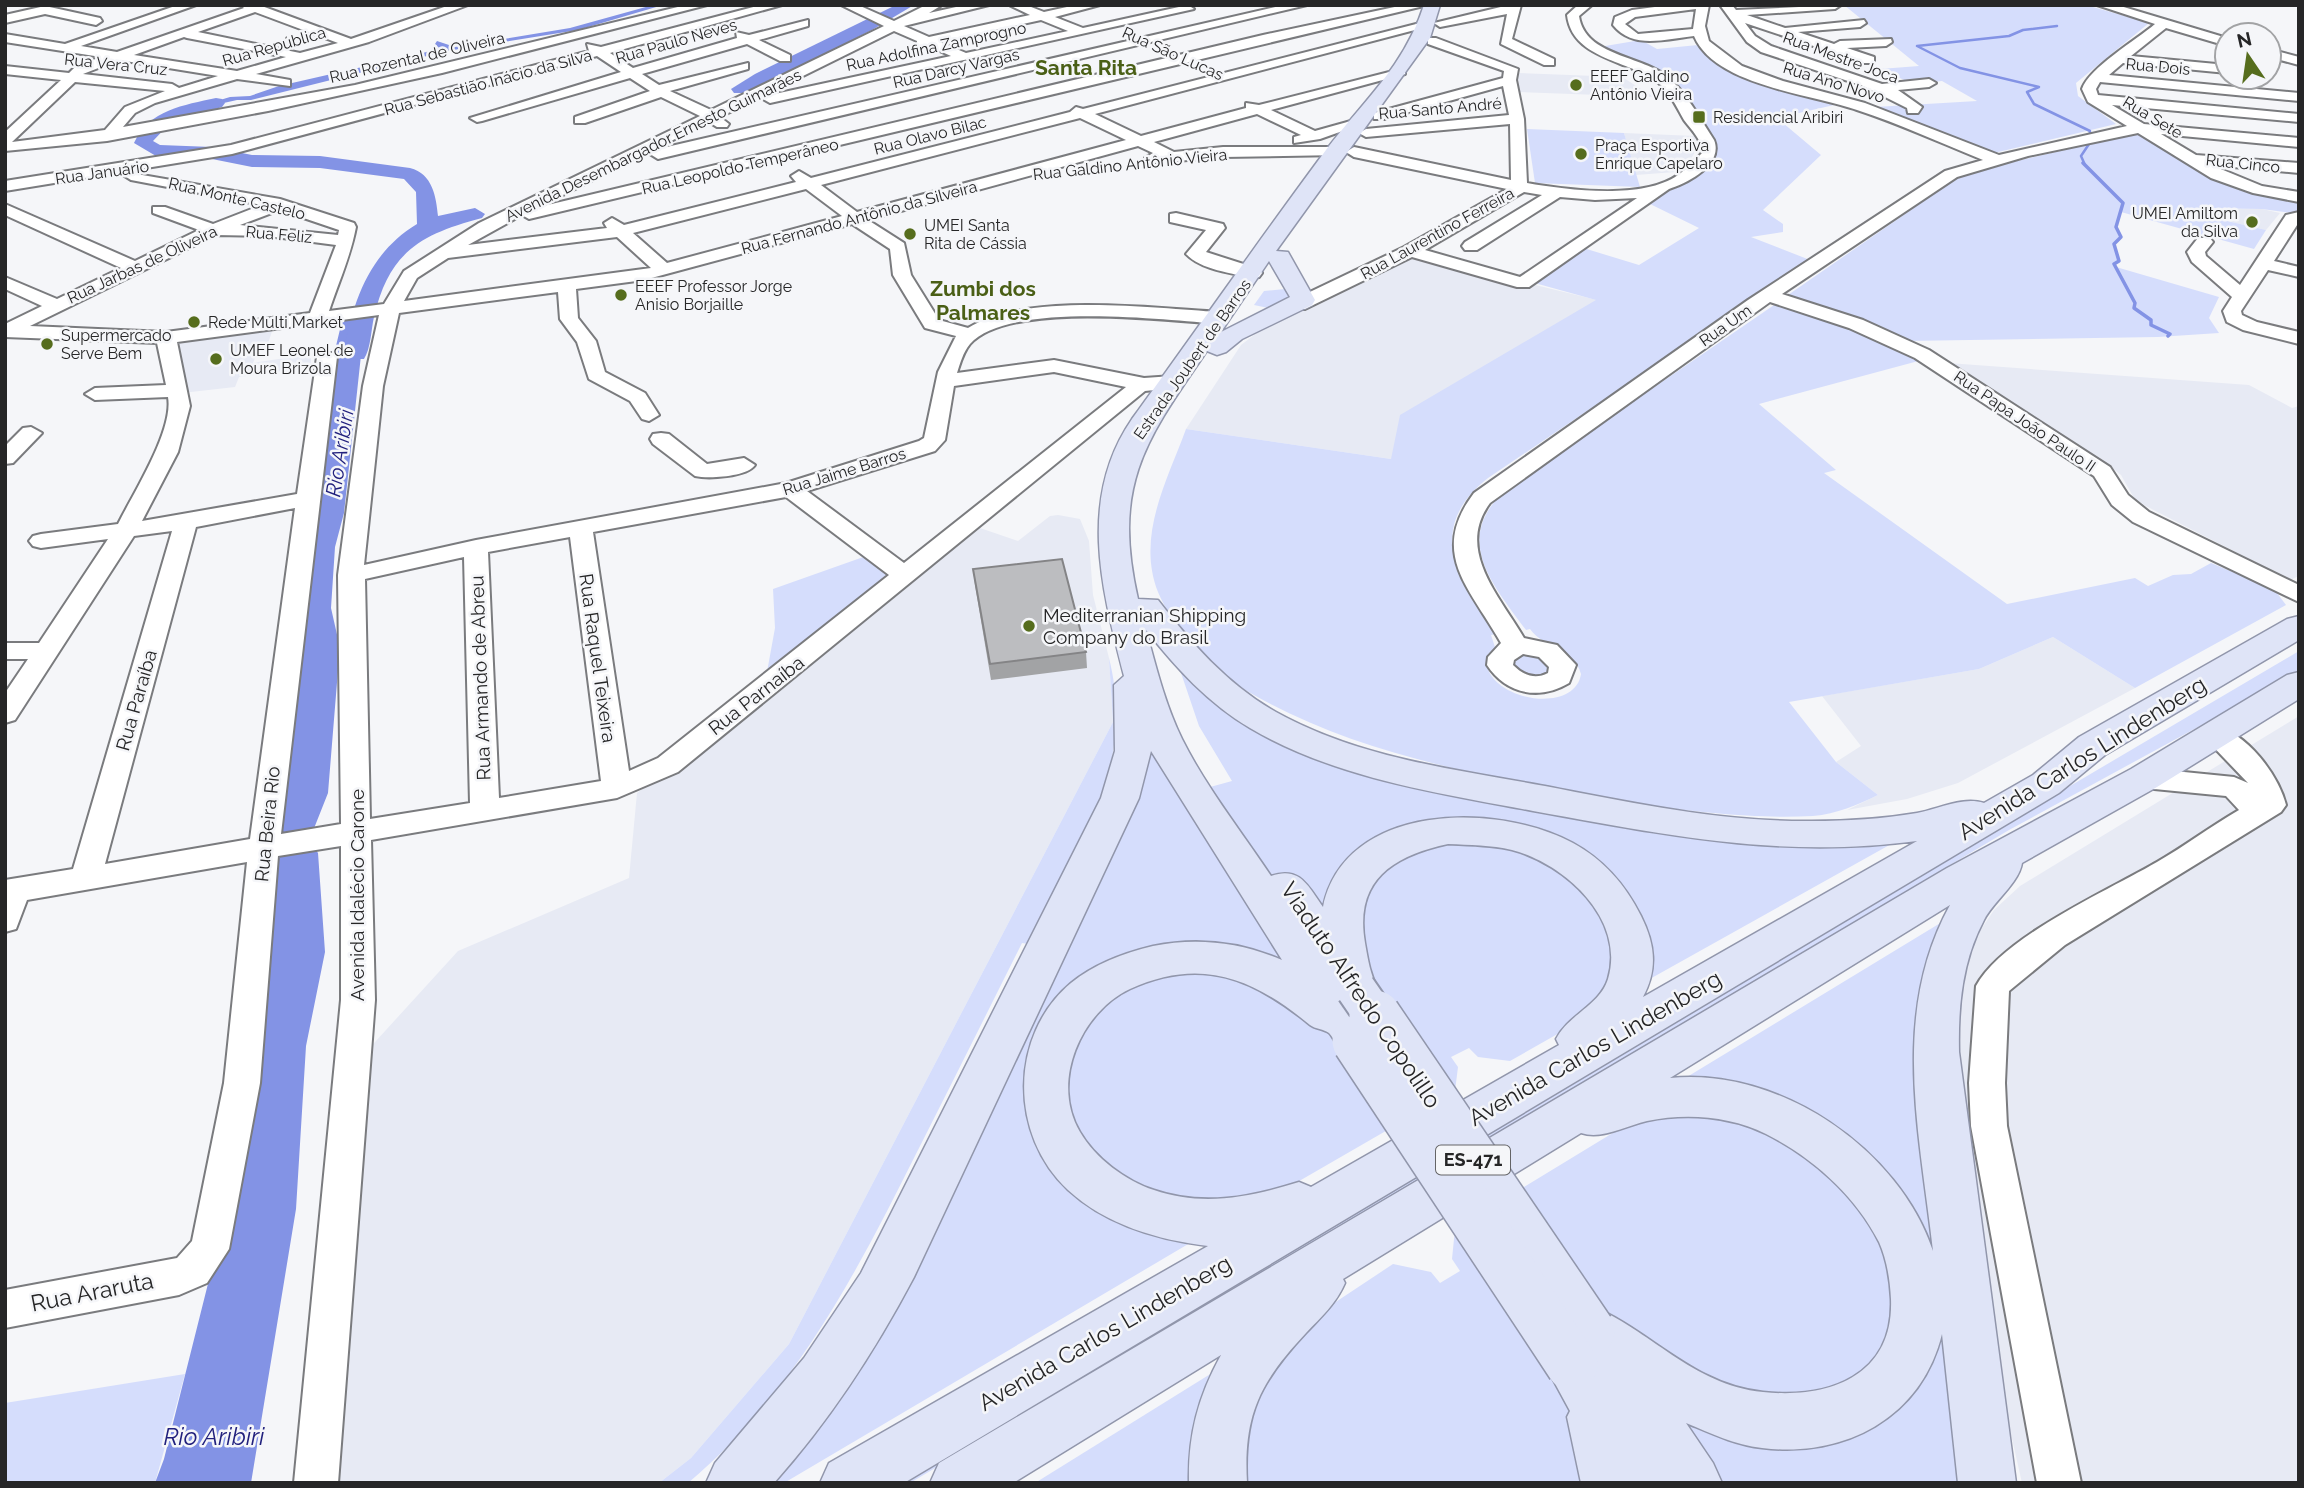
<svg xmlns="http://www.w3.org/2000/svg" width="2304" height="1488" font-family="Raleway,sans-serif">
<rect width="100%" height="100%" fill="#f5f6f9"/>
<g fill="#e7eaf4">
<polygon points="1517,73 1622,77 1654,97 1520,92"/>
<polygon points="1624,133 1695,136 1697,148 1691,159 1675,172 1636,175"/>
<polygon points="2201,208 2262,209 2280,213 2266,230 2196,214"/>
<polygon points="1408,254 1597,300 1391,459 1186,429 1241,345 1258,332"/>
<polygon points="273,328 265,353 257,354 253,363 311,354 311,367 239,377 235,387 182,393 176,343"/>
<polygon points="1948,363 2249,385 2292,408 2299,406 2299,576 2290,580 2144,505 2134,498 2121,475 2111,467"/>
<polygon points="1058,515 1080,519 1089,541 1093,595 1109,658 1113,722 789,1344 691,1458 659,1483 325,1483 365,1053 458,951 629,878 637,793 980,528 1018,541 1050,516"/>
<polygon points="2053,637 2135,688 1958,783 1907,799 1847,810 1878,795 1836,762 1861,746 1822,696 1979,669"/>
<polygon points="2299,716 2299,1483 2022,1483 1977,1283 1953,1030 1967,963 1978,934 1994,910 2020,886"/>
</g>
<g fill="#d5ddfc">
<polygon points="1844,5 2086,5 2149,23 2076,83 2078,96 2116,124 1994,153 1875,107 1977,101 1942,81 1913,84 1880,69 1919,66"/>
<path d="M1641,40L1657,49L1698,45L1709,55L1843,103L1777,118L1821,155L1763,210L1783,224V232L1751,237L1810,260L1488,478C1423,530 1460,578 1496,634L1491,635L1495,647L1486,661C1489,701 1575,715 1581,674C1574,647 1544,649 1530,629L1526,630C1488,579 1450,534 1513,484L1777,303L1836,321L1922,360L1759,404L1836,470L1824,473L2007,604L2135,578L2148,586L2173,575L2191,574L2211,563L2274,589L2286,605L2135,688L2053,637L1979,669L1789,702L1836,762L1878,795C1857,805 1837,814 1813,816C1736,820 1657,807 1581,794C1460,772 1331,747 1226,678C1200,660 1170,621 1158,592C1136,536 1167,481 1186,429L1391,459L1400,415L1596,300L1531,282L1580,247L1639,265L1699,228L1648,203C1673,189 1696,177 1716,156L1712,136L1675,85L1599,47Z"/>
<polygon points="1527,129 1624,133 1640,187 1535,183"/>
<polygon points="2137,133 2207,173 2299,199 2299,214 2262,209 2200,208 2197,214 2266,230 2254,249 2121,212 2116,227 2121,237 2114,244 2119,261 2114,264 2116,267 2219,297 2209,318 2219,333 2158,337 1905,341 1788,295 1947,185 1970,172"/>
<polygon points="1285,289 1296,295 1273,309 1254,305 1264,291"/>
<polygon points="869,555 894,572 767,672 775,628 773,589"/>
<polygon points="2299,651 2299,672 2009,830 910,1483 888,1483"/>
<path d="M1523,654L1545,659L1550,668L1548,673C1534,681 1522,675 1512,665L1513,660Z"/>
<path d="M1109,658C1121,706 1117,750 1102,797L1028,944L1022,943C987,1013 952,1083 917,1152C856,1274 794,1394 688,1483H659L691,1458L789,1344L1113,722Z"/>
<polygon points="1180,670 1329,760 1893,843 1648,980 1634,914 1512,844 1593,892 1619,967 1584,1019 1510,1061 1478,1057 1469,1048 1451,1057 1458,1067 1455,1091 1275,1195 1252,1203 1154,1201 1033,1111 1195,1240 784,1483 755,1483 1146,741 1181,795 1232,781 1199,726"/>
<polygon points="1942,922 1931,950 1968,1483 1234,1483 1233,1456 1286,1335 1393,1264 1431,1272 1440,1283 1460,1271 1452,1259 1455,1229 1639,1117 1741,1116 1898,1206 1682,1080"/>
<polygon points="1214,1372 1200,1483 1035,1483 1212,1373"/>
<polygon points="185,1374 155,1483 5,1483 5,1403"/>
</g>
<g fill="#8393e5">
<polygon points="653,5 663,5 578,30 447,51 251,100 237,100 170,115 230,97 250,96 279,86 423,53 439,48 435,44 437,41 455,47 570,28"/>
<polygon points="365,318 344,513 335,547 331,608 338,639 339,658 328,793 309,841 318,853 325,952 306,1046 296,1209 251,1483 155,1483 164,1459 225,1216 329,375 342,321"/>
</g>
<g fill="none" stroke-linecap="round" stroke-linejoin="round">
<polyline stroke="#8393e5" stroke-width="2.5" points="2057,26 2023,30 2009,36 1917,46 1960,68 2039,87 2027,92 2034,104 2090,131 2089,144 2081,156 2085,165"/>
<polyline stroke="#8393e5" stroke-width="3.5" points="2083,163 2123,203 2116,227 2121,237 2114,244 2119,261 2114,264 2135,303 2134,308 2151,320 2151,325 2170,334 2168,336"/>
<g fill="#8393e5" fill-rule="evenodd">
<polygon points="896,5 914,5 872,30 746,93 734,93 731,89 755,74"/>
<path d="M216,98L222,99L225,103L222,107L170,123L153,141L160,145L212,147L252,155L320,156L410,168C433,174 436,197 438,216L475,208L485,214L482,218C421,234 389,252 374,317C371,330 371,348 364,359H346L343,354C353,301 369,253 417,224L416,192L404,179L320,168L252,167L212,159L156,156L134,143C149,110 184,105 216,98Z"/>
</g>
<g stroke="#7a7b7e" stroke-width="4">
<g id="minor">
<path d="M178,5H196L81,46L117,52L244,8L241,5H259L351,39L450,5H468L369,42L256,74L290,80V86L237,79L155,103L135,113L123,127L355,85L686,5H707L442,73L268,111L107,141L5,151V132L61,80L5,74V66L69,73L76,66L101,57L5,42V34L65,44ZM255,12L338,43L300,53L198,32ZM184,37L187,38L286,57L237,71L134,55ZM119,60L218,76L179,88L172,84L83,74ZM75,82L165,91L125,107L105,130L12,142Z"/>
<path d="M761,5H782L610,53L633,68L737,38L736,32L749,35L808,20V26L759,40L790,55V61H780L747,44L642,74L659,85L748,63V69L670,91L711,110L884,26L841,5H858L894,21L926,5H942L929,13L965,5H989L904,26L929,37L1030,15L1009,5H1026L1044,12L1076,5H1100L1055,17L1083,28L1188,5L1194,9L770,103L763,99L770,95L951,56L926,45H917V41L894,31L720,117L729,124L727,127H717L709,122L539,207L1263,35L1404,5H1428L529,219L522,215L468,245L607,228L604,223L612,218L624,225L796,182L791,176L799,171L811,178L1070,112L1076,107L1083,109L1424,22L1430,26L1095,114L1141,136L1246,108V103L1259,105L1405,68V74L1271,110L1315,131L1358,119L1365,123L1320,139L1294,143V137L1301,135L1257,114L1154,142L1174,152L1223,147H1335L1343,152L1340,155L1223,157L1153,163L1145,158L1153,153L1138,146L868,220L904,243L911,275L939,320L968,328C1026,292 1152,308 1219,312L1228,318L1219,324C1164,320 1009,301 970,344C963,352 960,364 957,373L1054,360L1144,378L1173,376L1183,382L1173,388L1145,391L678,772L617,798L371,840L375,1000L338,1483H294L341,1000V846L278,856L260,1083L229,1249L207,1283L179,1295L5,1328V1290L177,1258L192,1241L224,1083L247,862L27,900L16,929L5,932V880L73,869L172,531L134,536L15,720L5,723V693L28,659H5V643H39L108,539L41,548L33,546L29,541L33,536L41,534L118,524C133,494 174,430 168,397L95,400L85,394L95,388L166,385L157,343L5,337V324L42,306L5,289V277L57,299L121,268L5,215V204L135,261L199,230L153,213V207H165L213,224L262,205L131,180L123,175L125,172L280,199L354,223L356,227C350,258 339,281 329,311L384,304L404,271L479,223L700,116L661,97L585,123H575V117L650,91L630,78L482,121L477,122L470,118L621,72L597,56L232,154L5,191V181L231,145L589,51L587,44L601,47ZM1041,20L1068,31L966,53L940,42ZM1080,118L1126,140L857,212L821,185ZM806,189L842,216L667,263L633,233ZM280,210L339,230L338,235L240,225ZM852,224L890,249L893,275L925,328L956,336L938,372L924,438L919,441L786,483L476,540L364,565L383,386L399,313L558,292L560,319L577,342L589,379L630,401L642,419L649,421L659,415L645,393L605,372L596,341L578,318L576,289L644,280ZM216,235L267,236L336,245L310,313L166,332L30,326ZM617,237L651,268L404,301L417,278L448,258ZM379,315L363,386L338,575L341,824L281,834L337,357L334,353H320L317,357L297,494L142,521L178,452L190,406L177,342ZM1054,372L1126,387L904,563L807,491L935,451L945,440L954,386ZM786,497L889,575L658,758L629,771L593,532ZM295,508L250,839L105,864L196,527ZM570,537L601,781L499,798L488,552ZM464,557L470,803L370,819L365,579Z"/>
<polygon points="1284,5 1307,5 658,159 650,154 658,149"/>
<polygon points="1509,5 1521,5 1512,39 1554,59 1554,65 1544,65 1501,44 1507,14 1440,27 1434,23"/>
<path d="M1578,5H1592L1579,16C1585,57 1643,55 1669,78C1687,94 1701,120 1714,140C1724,164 1688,183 1669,189L1529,287H1517L1412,257L1305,309H1291L1289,305L1291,301L1404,247L1507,189L1354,157L1346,152L1354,147L1511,180L1510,124L1366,137L1359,133L1366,129L1509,115L1503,86L1384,119H1374V113L1503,78L1504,71L1428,44V38H1436L1518,69L1516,80L1524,119L1527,183C1567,190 1643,200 1678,175C1687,169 1695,160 1702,153C1702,139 1692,131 1684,120C1676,106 1669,90 1655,80C1625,60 1572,58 1567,15ZM1524,192L1542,195L1465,242L1462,246L1465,250H1477L1560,197L1595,200L1637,198L1520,277L1425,250Z"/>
<path d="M1670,5H1709L1705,26L1709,41L1742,66L1783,81L1865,103L1999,155L2127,126L2088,102L2082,89C2089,68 2136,40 2155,24L2097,5H2117L2227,38V46L2166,28L2131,56L2227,65V73L2123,63L2109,75L2299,93V101L2100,82L2096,89L2098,95L2299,114V122L2112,105L2144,124L2299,138V147L2161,134L2196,155L2299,163V173L2211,165L2262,186L2299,192V202L2253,193L2211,178L2138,133L2028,156L1957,177L1782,294L1863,320L1929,350L2110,467L2128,495L2149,512L2299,585V602L2133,522L2112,505L2094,476L1915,358L1849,328L1770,302L1490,503C1455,550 1500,597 1524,638L1557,645L1576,665L1569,683C1539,701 1506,694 1487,665L1488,657L1501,643C1471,589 1428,554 1474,493L1748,300L1945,171L1983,160C1941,143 1900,124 1857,110C1812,94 1715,86 1694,36C1665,39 1633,50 1613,25L1615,17L1632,10ZM1696,9L1693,29L1638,34L1625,24L1635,17ZM1523,654L1539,657L1549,667L1548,673C1535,680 1523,675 1513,665L1514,660Z"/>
<polygon points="1720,5 1732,5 1736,10 1841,5 1835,9 1747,15 1785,28 1864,20 1866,23 1860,27 1798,32 1834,44 1840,41 1891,39 1892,42 1886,46 1847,48 1874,57 1874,63 1864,63 1745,23 1755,36 1771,46 1882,84 1929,79 1936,83 1929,87 1898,90 1922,107 1918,113 1908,113 1907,108 1863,86 1761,52 1747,42"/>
<polygon points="45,6 100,18 102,21 96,25 45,14 5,23 5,15"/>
<polygon points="2269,49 2299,57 2299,65 2269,57"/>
<polygon points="2299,212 2299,222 2274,261 2299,267 2299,277 2268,270 2241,311 2242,315 2257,322 2299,332 2299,344 2243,330 2227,322 2223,311 2232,297 2192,262 2187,252 2198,238 2210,238 2213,242 2205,252 2206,256 2240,285 2286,215"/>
<path d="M1176,213L1223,224L1225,228L1206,252L1259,269L1262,273L1259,277L1253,278C1232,273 1201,270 1186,254L1206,230L1170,222V214Z"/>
<polygon points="31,427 42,433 13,463 5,464 5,446 23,428"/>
<path d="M661,433L669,434L707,464L744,458L755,465C747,477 708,479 695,476L653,444L650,439L653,434Z"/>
<path d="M2216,726C2247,734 2278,774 2286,805L2281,812L2065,945L2009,991L2005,1083L2007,1126L2081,1483H2037L1971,1126L1969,1083L1976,986C2002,937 2109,890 2157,862C2185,846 2211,826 2239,810L2226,796L2144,788L2134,785L2130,778L2134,771L2144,768L2234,777L2248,783L2202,735L2206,728Z"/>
</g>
</g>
<g stroke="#9196ab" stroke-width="3">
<g id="major">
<path d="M1424,5H1440L1430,38L1276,251L1288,252L1315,300L1312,305L1242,339L1226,352L1217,355L1207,351C1145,441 1112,485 1138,599L1158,600C1191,643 1228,685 1276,712C1359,758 1453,769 1545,786C1633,803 1722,822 1812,821C1847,821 1882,819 1917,813C1939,809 1963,796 1984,803L2033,775L2079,737L2287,619L2299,616V640L2105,755L2059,793L904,1483H820L829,1463L1208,1246C1158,1240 1106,1225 1068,1190C1009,1135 1009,1035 1071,983C1094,964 1124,953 1153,946C1196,937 1241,942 1282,960L1151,751L1139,798L914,1277C875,1351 830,1420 774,1483H706L715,1463L804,1358L861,1273L1101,798L1115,751L1114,685L1124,676C1102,590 1077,499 1132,419C1197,329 1260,239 1326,150C1364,100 1404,67 1424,5ZM1269,261L1290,297L1221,332ZM1146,630C1176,668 1208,703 1250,728C1335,778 1437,793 1533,811C1667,835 1780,859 1917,841L1643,997C1658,969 1655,944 1641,916C1625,884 1604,860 1573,843C1497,802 1345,802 1323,907C1308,886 1300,866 1271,876C1241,831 1206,787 1182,739C1165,704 1156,667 1146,630ZM1448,844C1470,845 1491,845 1512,850C1565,864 1626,919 1608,979C1600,1005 1568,1015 1556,1039L1559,1045L1311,1187L1299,1182C1251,1197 1203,1207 1154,1190C1126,1181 1095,1158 1080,1132C1050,1082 1081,1012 1130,989C1202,956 1254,979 1310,1025C1315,1029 1324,1029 1329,1033C1335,1039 1337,1050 1344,1055C1355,1061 1363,1058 1374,1054L1381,1041L1359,1005L1371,1001L1378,989C1370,974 1368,960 1365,943C1354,880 1393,856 1448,844Z"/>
<path d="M2299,672V699L2157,787L2022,863C2019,883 1993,902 1984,920C1962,961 1958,1007 1959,1052L2016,1483H1958L1942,1334C1921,1418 1845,1458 1762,1448C1735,1445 1710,1433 1686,1423L1713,1463L1722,1483H1581L1567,1417L1570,1411L1545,1365L1553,1346L1566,1340L1562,1331L1570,1313L1589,1305C1650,1329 1692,1385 1763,1392C1829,1399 1894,1376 1891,1299C1890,1280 1887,1260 1879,1242C1855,1195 1812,1157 1766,1134C1730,1116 1686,1113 1647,1121C1625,1126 1602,1140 1581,1133L1343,1279L1345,1283C1336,1304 1321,1317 1306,1333C1260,1382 1243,1415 1247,1483H1189C1188,1435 1198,1397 1221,1355L1013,1483H930L939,1463L1947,868L2131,769L2287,675ZM1950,905C1890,1014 1920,1134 1933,1251C1899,1149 1779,1067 1670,1078Z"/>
</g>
</g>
<use href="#minor" fill="#fff" fill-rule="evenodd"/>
<use href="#major" fill="#dfe4f7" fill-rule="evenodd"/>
<g stroke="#9196ab" stroke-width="43" stroke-linecap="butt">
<polyline id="major-bridge-far1" points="1356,989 1376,1018"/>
</g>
<g stroke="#9196ab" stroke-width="54" stroke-linecap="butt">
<g id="major-bridge">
<polyline points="1375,1016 1589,1331"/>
<polyline points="1358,1041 1572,1365"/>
</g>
</g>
<use href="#major-bridge-far1" stroke="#dfe4f7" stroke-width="39"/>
<use href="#major-bridge" stroke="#dfe4f7" stroke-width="51"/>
</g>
<polygon fill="#a2a3a5" points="973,569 1086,652 1087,668 991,680 975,585"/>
<polygon fill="#bcbdc0" stroke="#848486" stroke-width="2" points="1062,559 1086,652 990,664 973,569"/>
<g fill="#566d1d" stroke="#f5f6f9" stroke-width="2.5">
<circle cx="1576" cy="85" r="7"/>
<rect x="1692" y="110" width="14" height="14" rx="3.5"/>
<circle cx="1581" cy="154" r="7"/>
<circle cx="2252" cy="222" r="7"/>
<circle cx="910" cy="234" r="7"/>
<circle cx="621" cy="295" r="7"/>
<circle cx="194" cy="322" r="7"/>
<circle cx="47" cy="344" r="7"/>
<circle cx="216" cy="359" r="7"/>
<circle cx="1029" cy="626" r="7"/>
</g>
<g text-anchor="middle" stroke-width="5" stroke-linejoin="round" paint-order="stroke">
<g font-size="16" fill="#262627" stroke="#f5f6f9">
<text transform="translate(676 41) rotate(-16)" y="6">Rua Paulo Neves</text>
<text transform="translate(274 46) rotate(-16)" y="6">Rua República</text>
<text transform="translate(936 46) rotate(-12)" y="6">Rua Adolfina Zamprogno</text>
<text transform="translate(1173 53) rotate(24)" y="6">Rua São Lucas</text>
<text transform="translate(417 57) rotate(-13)" y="6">Rua Rozental de Oliveira</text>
<text transform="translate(1841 57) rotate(20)" y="6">Rua Mestre Joca</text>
<text transform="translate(116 64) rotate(6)" y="6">Rua Vera Cruz</text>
<text transform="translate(2158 66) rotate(5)" y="6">Rua Dois</text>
<text transform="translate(956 68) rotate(-13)" y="6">Rua Darcy Vargas</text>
<text transform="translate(488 82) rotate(-15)" y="6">Rua Sebastião Inácio da Silva</text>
<text transform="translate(1834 82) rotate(17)" y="6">Rua Ano Novo</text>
<text transform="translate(1440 108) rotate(-5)" y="6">Rua Santo André</text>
<text transform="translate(2153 117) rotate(31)" y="6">Rua Sete</text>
<text transform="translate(930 135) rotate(-14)" y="6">Rua Olavo Bilac</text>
<text transform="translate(653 145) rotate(-26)" y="6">Avenida Desembargador Ernesto Guimarães</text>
<text transform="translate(2243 163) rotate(6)" y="6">Rua Cinco</text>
<text transform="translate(1130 164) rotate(-6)" y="6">Rua Galdino Antônio Vieira</text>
<text transform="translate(740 166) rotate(-13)" y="6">Rua Leopoldo Temperâneo</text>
<text transform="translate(102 172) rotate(-8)" y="6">Rua Januário</text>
<text transform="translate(237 198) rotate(13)" y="6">Rua Monte Castelo</text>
<text transform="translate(859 217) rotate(-15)" y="6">Rua Fernando Antônio da Silveira</text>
<text transform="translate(1437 233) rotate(-29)" y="6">Rua Laurentino Ferreira</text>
<text transform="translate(279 234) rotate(5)" y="6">Rua Feliz</text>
<text transform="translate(142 264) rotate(-25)" y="6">Rua Jarbas de Oliveira</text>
<text transform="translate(1725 325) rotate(-35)" y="6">Rua Um</text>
<text transform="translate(1192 359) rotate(-55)" y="6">Estrada Joubert de Barros</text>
<text transform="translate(2025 421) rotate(34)" y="6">Rua Papa João Paulo II</text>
<text transform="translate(844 471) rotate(-17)" y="6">Rua Jaime Barros</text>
</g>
<g font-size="16" fill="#262627" stroke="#f5f6f9" text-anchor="start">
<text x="1590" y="82">EEEF Galdino<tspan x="1590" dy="18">Antônio Vieira</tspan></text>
<text x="1713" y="123">Residencial Aribiri</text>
<text x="1595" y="151">Praça Esportiva<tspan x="1595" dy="18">Enrique Capelaro</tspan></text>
<text x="2238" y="219" text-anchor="end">UMEI Amiltom<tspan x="2238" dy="18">da Silva</tspan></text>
<text x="924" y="231">UMEI Santa<tspan x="924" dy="18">Rita de Cássia</tspan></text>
<text x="635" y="292">EEEF Professor Jorge<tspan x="635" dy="18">Anisio Borjaille</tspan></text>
<text x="208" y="328">Rede Multi Market</text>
<text x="61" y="341">Supermercado<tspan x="61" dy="18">Serve Bem</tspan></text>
<text x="230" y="356">UMEF Leonel de<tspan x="230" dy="18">Moura Brizola</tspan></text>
</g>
<rect fill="#f5f6f9" stroke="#646466" stroke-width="2" x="1436" y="1145.5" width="74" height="29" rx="5"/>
<g font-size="18" font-weight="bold" fill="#262627">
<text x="1473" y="1166">ES-471</text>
</g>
<g font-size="19" fill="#262627" stroke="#f5f6f9" text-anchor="start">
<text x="1043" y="622">Mediterranian Shipping<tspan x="1043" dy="22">Company do Brasil</tspan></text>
</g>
<g font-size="19" fill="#262627" stroke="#f5f6f9">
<text transform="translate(598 658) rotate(82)" y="7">Rua Raquel Teixeira</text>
<text transform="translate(480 678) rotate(-92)" y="7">Rua Armando de Abreu</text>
<text transform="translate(756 695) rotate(-38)" y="7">Rua Parnaíba</text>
<text transform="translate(136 700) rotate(-74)" y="7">Rua Paraíba</text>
<text transform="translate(267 824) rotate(-84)" y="7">Rua Beira Rio</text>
<text transform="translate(357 895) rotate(-90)" y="7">Avenida Idalécio Carone</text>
</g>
<g font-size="21" font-weight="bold" fill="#4a5f16" stroke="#f5f6f9">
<text x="1086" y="75">Santa Rita</text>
<text x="983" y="296">Zumbi dos<tspan x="983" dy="24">Palmares</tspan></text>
</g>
<g font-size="21" font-style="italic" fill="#21207d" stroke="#f5f6f9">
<text transform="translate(340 453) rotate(-81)" y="7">Rio Aribiri</text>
</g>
<g font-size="23" fill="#262627" stroke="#f5f6f9">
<text transform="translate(2082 758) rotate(-32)" y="8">Avenida Carlos Lindenberg</text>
<text transform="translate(1361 995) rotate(56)" y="8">Viaduto Alfredo Copolillo</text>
<text transform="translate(1595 1048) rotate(-30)" y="8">Avenida Carlos Lindenberg</text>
<text transform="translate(92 1292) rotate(-11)" y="8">Rua Araruta</text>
<text transform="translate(1105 1333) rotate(-30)" y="8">Avenida Carlos Lindenberg</text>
</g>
<g font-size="24" font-style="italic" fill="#21207d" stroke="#f5f6f9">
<text x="214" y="1445">Rio Aribiri</text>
</g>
</g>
<rect width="2304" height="1488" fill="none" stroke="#262627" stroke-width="14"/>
<g transform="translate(2248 56) rotate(347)"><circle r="33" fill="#f5f6f9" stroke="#a2a3a5" stroke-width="2"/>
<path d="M0-5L12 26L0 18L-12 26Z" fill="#566d1d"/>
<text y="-10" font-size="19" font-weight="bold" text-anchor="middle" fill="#262627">N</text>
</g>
</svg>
